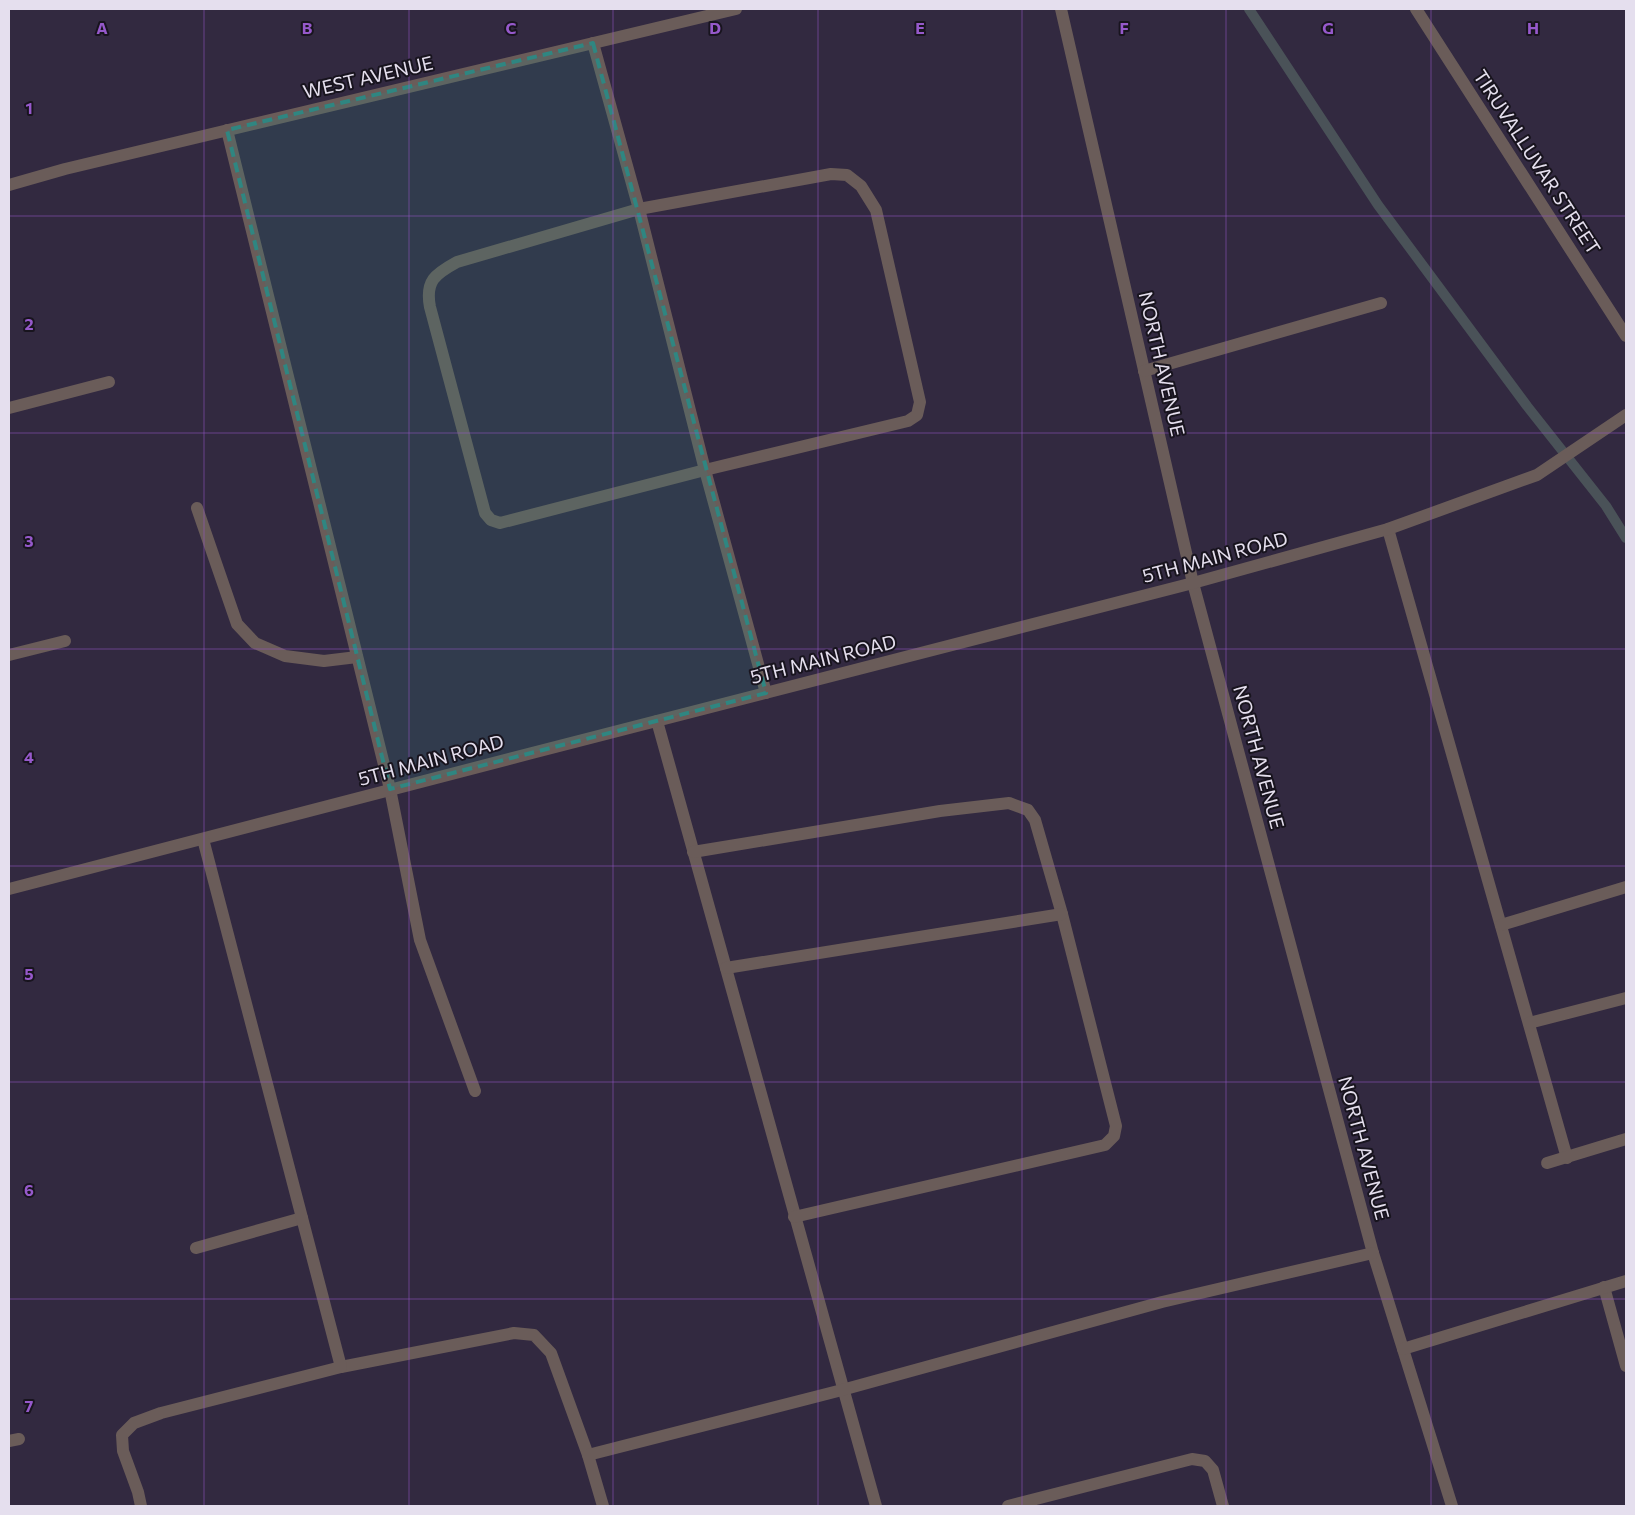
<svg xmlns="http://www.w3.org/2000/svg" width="1635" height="1515" font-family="Commissioner,sans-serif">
<rect width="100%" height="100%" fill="#322940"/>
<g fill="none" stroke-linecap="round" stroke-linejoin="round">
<polyline stroke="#4a5258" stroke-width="10" points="1249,9 1378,205 1527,406 1606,506 1626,538"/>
<g stroke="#6a5c59" stroke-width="12">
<polyline points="1061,9 1193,583 1373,1253 1452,1506"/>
<polyline points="1416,9 1626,336"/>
<polyline points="593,43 639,209 705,470 766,693"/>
<polyline points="227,130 390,789 420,940 475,1091"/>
<path d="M831,174L847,175L861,186L876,210L920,402L917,415L908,421L705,470L500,523L491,520L485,513L430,307C425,281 435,274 457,262L639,209Z"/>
<polyline points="9,185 65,169 736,9"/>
<polyline points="1144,371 1381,303"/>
<polyline points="9,408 109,382"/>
<polyline points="197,508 237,624 255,643 285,656 324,661 357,657"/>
<polyline points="1388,529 1567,1158"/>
<polyline points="9,655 65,641"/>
<polyline points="657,721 876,1506"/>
<polyline points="693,852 940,811 1009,803 1028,810 1035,820 1062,914 1116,1126 1114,1136 1105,1145 794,1217"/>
<polyline points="9,889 532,753 1193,583 1388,529 1537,475 1626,415"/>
<polyline points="1501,925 1626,887"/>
<polyline points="726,968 1062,914"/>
<polyline points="1529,1023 1626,998"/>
<polyline points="1547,1163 1626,1139"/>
<polyline points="196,1248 302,1218"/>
<polyline points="1604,1287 1626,1366"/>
<polyline points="1403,1349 1626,1281"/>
<polyline points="341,1367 514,1333 534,1335 551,1353 588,1455"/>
<polyline points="9,1441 19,1439"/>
<polyline points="141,1506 138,1492 123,1451 122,1435 134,1423 161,1413 341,1367 203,839"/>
<polyline points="603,1506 588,1455 842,1390 1162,1302 1373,1253"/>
<polyline points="1008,1506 1192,1459 1205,1461 1213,1470 1223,1506"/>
</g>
</g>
<path fill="#2f8681" fill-opacity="0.2" stroke="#2f8681" stroke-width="4" stroke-dasharray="10 6" stroke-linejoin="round" d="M593,43L766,693L390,789L227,130Z"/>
<path fill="none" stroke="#9659cb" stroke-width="1" stroke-opacity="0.55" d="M204,9V1506M409,9V1506M613,9V1506M818,9V1506M1022,9V1506M1226,9V1506M1431,9V1506M9,216H1626M9,433H1626M9,649H1626M9,866H1626M9,1082H1626M9,1299H1626"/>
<g text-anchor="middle" stroke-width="4" stroke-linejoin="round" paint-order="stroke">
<g font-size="19" fill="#e5dfee" stroke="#18141e">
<text transform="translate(368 77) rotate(-13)" y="7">WEST AVENUE</text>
<text transform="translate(1537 162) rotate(57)" y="7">TIRUVALLUVAR STREET</text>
<text transform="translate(1162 364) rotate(77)" y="7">NORTH AVENUE</text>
<text transform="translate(1215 557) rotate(-15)" y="7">5TH MAIN ROAD</text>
<text transform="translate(823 659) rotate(-14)" y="7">5TH MAIN ROAD</text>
<text transform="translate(1259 757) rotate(75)" y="7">NORTH AVENUE</text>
<text transform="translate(431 760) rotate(-15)" y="7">5TH MAIN ROAD</text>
<text transform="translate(1364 1148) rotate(75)" y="7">NORTH AVENUE</text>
</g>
</g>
<g font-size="16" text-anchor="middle" font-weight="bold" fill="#9659cb" stroke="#18141e" stroke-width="4" stroke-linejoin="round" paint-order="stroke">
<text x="102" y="34">A</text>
<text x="307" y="34">B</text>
<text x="511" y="34">C</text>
<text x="715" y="34">D</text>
<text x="920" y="34">E</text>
<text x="1124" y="34">F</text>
<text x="1328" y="34">G</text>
<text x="1533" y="34">H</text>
<text x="29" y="114">1</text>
<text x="29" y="330">2</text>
<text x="29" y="547">3</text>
<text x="29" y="763">4</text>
<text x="29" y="980">5</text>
<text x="29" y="1196">6</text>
<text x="29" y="1412">7</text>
</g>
<rect width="1635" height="1515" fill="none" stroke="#e5dfee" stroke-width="20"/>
</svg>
